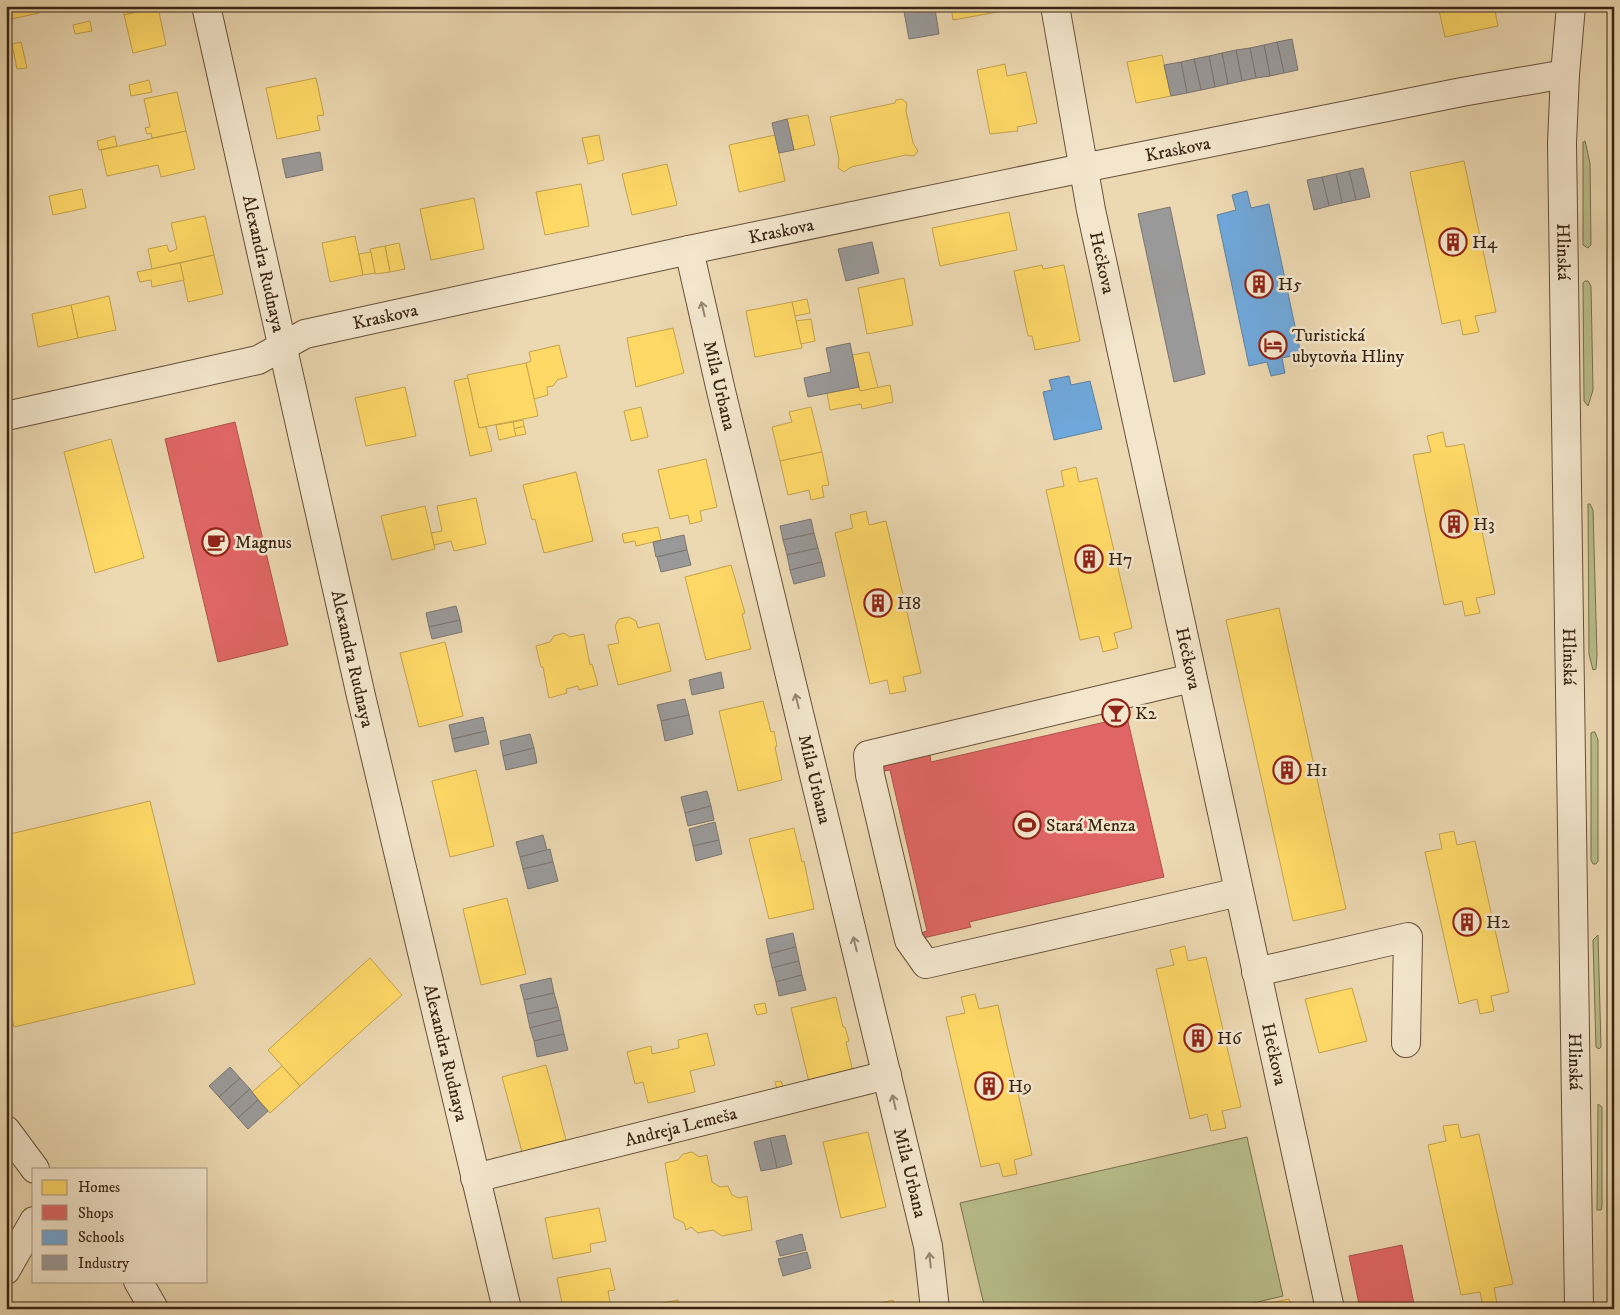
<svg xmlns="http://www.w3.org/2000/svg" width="1620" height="1315" font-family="'IM FELL DW Pica',serif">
<rect width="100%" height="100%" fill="#ecd8b1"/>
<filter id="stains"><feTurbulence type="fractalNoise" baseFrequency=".004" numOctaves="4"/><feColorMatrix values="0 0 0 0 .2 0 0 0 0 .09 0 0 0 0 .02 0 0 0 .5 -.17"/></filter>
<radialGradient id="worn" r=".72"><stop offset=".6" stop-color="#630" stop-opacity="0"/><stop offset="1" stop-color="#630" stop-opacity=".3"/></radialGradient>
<g fill="#b8be8b" stroke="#78714f">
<polygon points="1585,141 1590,163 1591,245 1588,248 1583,245 1583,142"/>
<polygon points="1585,281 1588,281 1591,286 1593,390 1588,406 1584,401 1583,283"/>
<polygon points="1588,504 1590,504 1593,510 1597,655 1596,669 1593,670 1589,654"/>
<polygon points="1593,732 1595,732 1598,740 1598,861 1596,864 1593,864 1591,860 1591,733"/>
<polygon points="1598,935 1601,1047 1599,1049 1596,1047 1593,940"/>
<polygon points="1598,1104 1602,1107 1602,1206 1601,1210 1597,1210"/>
<polygon points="1247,1137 1283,1296 1228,1309 985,1309 960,1203"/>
</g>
<g fill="#ffd966" stroke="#c4a34d">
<polygon points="6,6 37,6 39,13 7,20"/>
<polygon points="122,6 158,6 158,7 124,15"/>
<polygon points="951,6 1013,6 1014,9 953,20"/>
<polygon points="1438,6 1494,6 1498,26 1445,37"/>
<polygon points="158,7 166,45 133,53 124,15"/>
<polygon points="6,19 12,44 6,45"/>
<polygon points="90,21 92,31 75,34 73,25"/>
<polygon points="21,42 27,68 17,69 12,44"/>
<polygon points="1162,55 1171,96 1136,103 1127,62"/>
<polygon points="1005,64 1007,76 1026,72 1037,123 1017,127 1018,131 990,134 977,70"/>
<polygon points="316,78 324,115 317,116 320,130 277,139 266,88"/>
<polygon points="149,80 152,92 131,96 129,85"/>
<polygon points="177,92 186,131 152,138 151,133 147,134 145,128 150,127 144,99"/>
<polygon points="902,99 907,103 906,111 913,143 918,151 914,156 906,155 851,167 844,172 838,168 839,159 830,117 895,103 896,100"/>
<polygon points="808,115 815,145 794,150 787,119"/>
<polygon points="186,131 195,169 161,177 158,165 107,176 101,150"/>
<polygon points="599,135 604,160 588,164 582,138"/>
<polygon points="775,135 785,181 739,192 729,145"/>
<polygon points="115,136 117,146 99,150 97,141"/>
<polygon points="1464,161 1496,312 1475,316 1479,332 1463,335 1460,320 1442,324 1410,172"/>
<polygon points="667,164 677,205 632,215 622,174"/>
<polygon points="581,184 589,226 545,235 536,192"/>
<polygon points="82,189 86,208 53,215 49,196"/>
<polygon points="474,198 484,249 431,260 420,209"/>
<polygon points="1009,212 1017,250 940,266 932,228"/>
<polygon points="205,216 214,255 152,269 148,249 167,245 169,252 177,249 171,223"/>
<polygon points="355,236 363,275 330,282 322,243"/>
<polygon points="399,243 405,269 390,272 385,246"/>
<polygon points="385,246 390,272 375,274 370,249"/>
<polygon points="371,252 375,273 363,275 359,254"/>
<polygon points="214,255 223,294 188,302 180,263"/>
<polygon points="180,263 184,280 152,287 151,280 140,282 137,272"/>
<polygon points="1042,265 1043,269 1064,265 1080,341 1035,350 1032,336 1028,336 1014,271"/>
<polygon points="904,278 913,325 867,334 858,288"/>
<polygon points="109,296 116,330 78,338 71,305"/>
<polygon points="807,299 810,313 795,316 792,302"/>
<polygon points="792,302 802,348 755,357 746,311"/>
<polygon points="71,305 78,338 38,347 32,314"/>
<polygon points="811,319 815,341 801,344 796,321"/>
<polygon points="673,328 684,373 636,387 627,338"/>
<polygon points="559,345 567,377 557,380 553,386 547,387 548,395 534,399 526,363 531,361 529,352"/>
<polygon points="869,352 878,388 860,391 852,355"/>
<polygon points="526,363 538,416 479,428 467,375"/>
<polygon points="468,378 479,428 486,427 492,451 470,456 454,381"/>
<polygon points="890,385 893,402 862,409 861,404 830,410 827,393 859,387 860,391"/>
<polygon points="405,387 416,436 366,446 355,398"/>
<polygon points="641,407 648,437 631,441 624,411"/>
<polygon points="811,407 822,452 780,461 772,427 792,422 789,412"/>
<polygon points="523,420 524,426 514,429 513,422"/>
<polygon points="513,422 516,436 499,440 496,425"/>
<polygon points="524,426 526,434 516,436 514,429"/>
<polygon points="1443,432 1446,447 1464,444 1495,594 1476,598 1480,613 1465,616 1462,601 1444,605 1413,455 1431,452 1427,436"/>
<polygon points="111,439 144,558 95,573 64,452"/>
<polygon points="822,452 829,485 822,486 824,497 811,500 809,490 788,495 780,461"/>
<polygon points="706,459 717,507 700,511 702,521 690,524 688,515 670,519 658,470"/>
<polygon points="1076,467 1079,482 1097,478 1132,628 1114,633 1118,648 1103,652 1099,636 1080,640 1046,490 1064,486 1061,471"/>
<polygon points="576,472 593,541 544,553 535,519 532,520 523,485"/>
<polygon points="476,498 486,544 454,551 451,541 434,545 431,533 442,531 437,506"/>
<polygon points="425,506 435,549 392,560 381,516"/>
<polygon points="866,511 869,525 886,521 921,673 903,677 906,691 890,694 887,680 870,684 835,533 853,528 850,515"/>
<polygon points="658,527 661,540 636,546 635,541 624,543 622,534"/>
<polygon points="731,565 745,613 742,614 751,649 706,660 685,577"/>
<polygon points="1279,608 1346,909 1293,921 1226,620"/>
<polygon points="629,617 636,621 638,628 659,623 671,671 618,685 608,645 619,643 615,626 619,619"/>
<polygon points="564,633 570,637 584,634 590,665 592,664 598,685 579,690 578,686 566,689 567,693 549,698 543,667 541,667 536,646 550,642 554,636"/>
<polygon points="445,642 463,716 419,727 400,653"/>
<polygon points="763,701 771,732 774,731 777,746 775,747 782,780 738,791 719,711"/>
<polygon points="476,770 494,846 450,857 432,781"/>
<polygon points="150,801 195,984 14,1027 6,993 6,835"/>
<polygon points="794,828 802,862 804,861 814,909 769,919 749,839"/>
<polygon points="1454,831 1457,845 1475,841 1509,992 1491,996 1494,1011 1480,1014 1477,999 1459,1004 1425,852 1442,849 1439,834"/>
<polygon points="507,898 526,974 481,985 463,909"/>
<polygon points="1185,946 1188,961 1206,957 1241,1107 1222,1111 1226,1128 1211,1131 1207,1114 1190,1119 1156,969 1174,965 1170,950"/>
<polygon points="370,958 402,995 300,1086 268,1050"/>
<polygon points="1352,988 1367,1041 1319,1053 1305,999"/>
<polygon points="975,994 979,1009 998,1005 1032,1155 1014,1160 1017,1174 1003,1177 999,1163 981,1167 946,1017 965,1013 961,997"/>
<polygon points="836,997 843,1027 845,1027 849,1041 846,1042 853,1072 809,1082 791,1008"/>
<polygon points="765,1003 767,1013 757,1015 754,1005"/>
<polygon points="707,1033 715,1065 690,1071 695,1092 648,1103 643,1082 635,1084 627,1052 651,1046 652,1054 679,1048 678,1040"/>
<polygon points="546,1065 566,1140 522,1152 502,1077"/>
<polygon points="282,1066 300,1086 270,1113 252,1092"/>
<polygon points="781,1081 783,1087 777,1089 775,1082"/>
<polygon points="1458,1124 1461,1138 1479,1134 1513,1284 1494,1288 1497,1304 1483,1307 1480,1292 1461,1295 1428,1145 1446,1141 1443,1126"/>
<polygon points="868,1132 886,1207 841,1218 823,1142"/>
<polygon points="692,1152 699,1157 707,1155 712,1182 720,1187 728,1186 732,1195 739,1198 747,1196 752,1230 722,1236 713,1230 698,1233 691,1227 686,1230 684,1223 674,1218 665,1163 678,1160 683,1154"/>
<polygon points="599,1208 606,1241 590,1244 591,1252 553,1259 545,1218"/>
<polygon points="610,1268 615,1290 608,1291 611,1307 615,1306 616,1309 563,1309 557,1278"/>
<polygon points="1289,1299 1292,1309 1257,1309 1256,1306"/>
<polygon points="678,1300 680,1309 647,1309 647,1306"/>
<polygon points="893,1300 895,1309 857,1309"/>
</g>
<g fill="#e06666" stroke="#ae524d">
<polygon points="235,422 288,645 218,662 165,439"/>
<polygon points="1127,717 1164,877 969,922 971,927 923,938 921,933 927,931 890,770 884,771 882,765 930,755 931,762"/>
<polygon points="1402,1245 1414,1304 1390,1309 1360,1309 1349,1256"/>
</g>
<g fill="#6fa8dc" stroke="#5f80a0">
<polygon points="1247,191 1251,208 1269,204 1301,354 1282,358 1285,373 1271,376 1267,362 1249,366 1217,215 1236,210 1232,195"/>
<polygon points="1069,376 1071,385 1090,381 1102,429 1054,440 1043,392 1052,390 1049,380"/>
</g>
<g fill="#999" stroke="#7c7671">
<polygon points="903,6 916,6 917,13 935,9 939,34 909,39"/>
<polygon points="1292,39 1298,70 1284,73 1277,42"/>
<polygon points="1277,42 1284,73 1270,76 1264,45"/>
<polygon points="1264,45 1270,76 1256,78 1250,48"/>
<polygon points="1250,48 1256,78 1242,81 1236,50"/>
<polygon points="1236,50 1242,81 1228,84 1222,53"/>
<polygon points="1222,53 1228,84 1215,87 1209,56"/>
<polygon points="1209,56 1215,87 1201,90 1194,59"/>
<polygon points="1194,59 1201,90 1187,93 1181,62"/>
<polygon points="1181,62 1187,93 1171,96 1164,65"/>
<polygon points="787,119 794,150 779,153 772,123"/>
<polygon points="320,152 323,170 286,178 282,159"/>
<polygon points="1363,168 1370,197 1356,200 1349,171"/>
<polygon points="1349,171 1356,200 1342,203 1336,174"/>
<polygon points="1336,174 1342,203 1329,206 1322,177"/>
<polygon points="1322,177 1329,206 1314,210 1307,180"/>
<polygon points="1170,207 1205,374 1174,382 1138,214"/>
<polygon points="872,242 879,273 846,281 838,249"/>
<polygon points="850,343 859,387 808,397 804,378 831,372 826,348"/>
<polygon points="811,519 814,533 783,540 780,526"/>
<polygon points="814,533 818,548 787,555 783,540"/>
<polygon points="684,535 687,550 656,557 653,542"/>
<polygon points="818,548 822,562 790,570 787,555"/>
<polygon points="687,550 691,565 661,572 657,557"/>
<polygon points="822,562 825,576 794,584 790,570"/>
<polygon points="456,606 460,620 429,627 426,613"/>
<polygon points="460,620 462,632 432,639 429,627"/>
<polygon points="721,672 724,688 692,695 689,680"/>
<polygon points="685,699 689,715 661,721 657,705"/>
<polygon points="689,715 693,734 665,741 661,721"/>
<polygon points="483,717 486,731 452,739 449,725"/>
<polygon points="486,731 489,744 455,752 452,739"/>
<polygon points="530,734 534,748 503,756 500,741"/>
<polygon points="534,748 537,763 506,770 503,756"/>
<polygon points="707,791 711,806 685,813 681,797"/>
<polygon points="711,806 714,820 688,826 685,813"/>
<polygon points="715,822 719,840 693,846 689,829"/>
<polygon points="543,835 547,850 520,857 516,842"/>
<polygon points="719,840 722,854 696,861 693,846"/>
<polygon points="550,849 553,862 523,869 520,857"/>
<polygon points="553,862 558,881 528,889 523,869"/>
<polygon points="793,933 796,947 769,954 766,939"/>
<polygon points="796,947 799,961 772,968 769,954"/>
<polygon points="799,961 802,975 776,982 772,968"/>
<polygon points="802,975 806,990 779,996 776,982"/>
<polygon points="551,978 554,993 524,1000 520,985"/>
<polygon points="554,993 558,1007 527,1014 524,1000"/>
<polygon points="558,1007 561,1020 530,1028 527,1014"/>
<polygon points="561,1020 564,1034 534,1041 530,1028"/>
<polygon points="564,1034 568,1050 537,1057 534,1041"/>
<polygon points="230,1067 240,1078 219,1097 209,1086"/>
<polygon points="240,1078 250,1089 229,1108 219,1097"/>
<polygon points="250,1089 258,1100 238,1118 229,1108"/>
<polygon points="258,1100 268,1111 248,1129 238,1118"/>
<polygon points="785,1135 792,1164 777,1168 770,1138"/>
<polygon points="770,1138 777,1168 761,1171 754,1142"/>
<polygon points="802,1234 806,1250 780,1256 776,1241"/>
<polygon points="807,1252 811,1268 783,1276 778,1259"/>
</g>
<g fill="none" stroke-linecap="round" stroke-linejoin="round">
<g stroke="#66513a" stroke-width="30">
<g id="minor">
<path id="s1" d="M206,6L361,696L507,1309"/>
<path id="s2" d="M1055,6L1091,210L1330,1309"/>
<path id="s3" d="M1571,6L1565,74L1562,143L1579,1309"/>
<path id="s4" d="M689,250L721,391L928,1246L935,1309"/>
<path id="s5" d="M6,416L258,360L305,334L689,250L1083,168L1462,92L1565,74"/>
<polyline points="1192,678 868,755 870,775 909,940 926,964 1239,892"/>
<polyline points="1256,972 1408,937 1406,1043"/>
<polyline points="6,1130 35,1169"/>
<path id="s6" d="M475,1178L887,1075"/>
<polyline points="6,1270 34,1221"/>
<polyline points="138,1281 154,1309"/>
</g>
</g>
<use href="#minor" stroke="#f3e6cc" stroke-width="28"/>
</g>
<defs><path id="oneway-shaft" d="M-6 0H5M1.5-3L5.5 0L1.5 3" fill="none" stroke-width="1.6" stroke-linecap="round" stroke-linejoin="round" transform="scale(1.25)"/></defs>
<g stroke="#968570">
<use href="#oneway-shaft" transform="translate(703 309) rotate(-103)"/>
<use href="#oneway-shaft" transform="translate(797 701) rotate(-104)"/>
<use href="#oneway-shaft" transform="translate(855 944) rotate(-104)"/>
<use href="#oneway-shaft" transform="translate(894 1102) rotate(-103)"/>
<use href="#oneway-shaft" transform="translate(930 1260) rotate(-96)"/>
</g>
<defs>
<g id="building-ring" transform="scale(1.4375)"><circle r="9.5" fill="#f3e6cc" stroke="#8f2418" stroke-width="1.5"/><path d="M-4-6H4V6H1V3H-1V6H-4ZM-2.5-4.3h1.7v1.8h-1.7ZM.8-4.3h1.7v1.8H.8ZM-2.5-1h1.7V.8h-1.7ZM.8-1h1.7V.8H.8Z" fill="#8f2418"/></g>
<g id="hotel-ring" transform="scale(1.4375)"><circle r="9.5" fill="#f3e6cc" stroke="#8f2418" stroke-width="1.5"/><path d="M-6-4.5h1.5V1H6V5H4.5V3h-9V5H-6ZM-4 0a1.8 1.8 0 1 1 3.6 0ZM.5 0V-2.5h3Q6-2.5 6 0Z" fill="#8f2418"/></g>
<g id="cafe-ring" transform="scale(1.4375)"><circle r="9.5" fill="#f3e6cc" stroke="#8f2418" stroke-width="1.5"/><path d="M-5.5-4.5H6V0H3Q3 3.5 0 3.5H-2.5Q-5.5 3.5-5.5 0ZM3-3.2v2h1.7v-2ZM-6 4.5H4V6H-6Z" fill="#8f2418"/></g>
<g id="bar-ring" transform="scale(1.4375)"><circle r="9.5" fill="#f3e6cc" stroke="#8f2418" stroke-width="1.5"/><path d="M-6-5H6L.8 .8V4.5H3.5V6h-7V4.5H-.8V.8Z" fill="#8f2418"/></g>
<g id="stadium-ring" transform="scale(1.4375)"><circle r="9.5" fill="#f3e6cc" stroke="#8f2418" stroke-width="1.5"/><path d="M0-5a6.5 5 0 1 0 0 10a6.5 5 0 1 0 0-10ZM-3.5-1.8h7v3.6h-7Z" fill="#8f2418"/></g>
</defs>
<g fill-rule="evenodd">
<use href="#building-ring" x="1453" y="242"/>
<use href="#building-ring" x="1259" y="284"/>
<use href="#hotel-ring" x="1273" y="345"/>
<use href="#building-ring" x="1454" y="524"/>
<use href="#cafe-ring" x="216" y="542"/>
<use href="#building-ring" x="1089" y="559"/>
<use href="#building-ring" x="878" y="603"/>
<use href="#bar-ring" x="1116" y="713"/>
<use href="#building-ring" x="1287" y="770"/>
<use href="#stadium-ring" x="1027" y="825"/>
<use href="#building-ring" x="1467" y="922"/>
<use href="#building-ring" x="1198" y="1038"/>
<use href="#building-ring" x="989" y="1086"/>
</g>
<g text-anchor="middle" stroke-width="5" stroke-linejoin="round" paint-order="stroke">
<g font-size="18" fill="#392413" stroke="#f3e6cc">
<text dy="6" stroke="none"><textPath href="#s5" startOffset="1204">Kraskova</textPath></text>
<text dy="6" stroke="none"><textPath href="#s5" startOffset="799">Kraskova</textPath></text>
<text dy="6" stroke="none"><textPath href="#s3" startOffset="246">Hlinská</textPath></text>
<text dy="6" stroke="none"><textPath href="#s1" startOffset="264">Alexandra Rudnaya</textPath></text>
<text dy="6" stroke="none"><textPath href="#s2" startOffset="261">Hečkova</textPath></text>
<text dy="6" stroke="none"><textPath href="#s5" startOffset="394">Kraskova</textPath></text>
<text dy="6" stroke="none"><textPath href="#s4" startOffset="139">Mila Urbana</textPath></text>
<text dy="6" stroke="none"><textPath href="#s3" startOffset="651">Hlinská</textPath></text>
<text dy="6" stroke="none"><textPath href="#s1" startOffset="669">Alexandra Rudnaya</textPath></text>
<text dy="6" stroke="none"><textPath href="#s2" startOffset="666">Hečkova</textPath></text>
<text dy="6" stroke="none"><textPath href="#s4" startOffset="544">Mila Urbana</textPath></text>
<text dy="6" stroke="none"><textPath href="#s1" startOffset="1074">Alexandra Rudnaya</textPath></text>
<text dy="6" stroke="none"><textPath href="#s2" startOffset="1071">Hečkova</textPath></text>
<text dy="6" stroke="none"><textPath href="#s3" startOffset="1056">Hlinská</textPath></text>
<text dy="6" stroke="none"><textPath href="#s6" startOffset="212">Andreja Lemeša</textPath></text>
<text dy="6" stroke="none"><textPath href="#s4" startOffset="949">Mila Urbana</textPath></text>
</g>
<g font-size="18" fill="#392413" stroke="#f3e6cc" text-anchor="start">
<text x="1472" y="248">H4</text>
<text x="1278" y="290">H5</text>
<text x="1292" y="341">Turistická<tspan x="1292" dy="21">ubytovňa Hliny</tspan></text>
<text x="1473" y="530">H3</text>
<text x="235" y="548">Magnus</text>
<text x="1108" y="565">H7</text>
<text x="897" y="609">H8</text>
<text x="1135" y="719">K2</text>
<text x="1306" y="776">H1</text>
<text x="1046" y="831">Stará Menza</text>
<text x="1486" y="928">H2</text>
<text x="1217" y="1044">H6</text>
<text x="1008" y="1092">H9</text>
</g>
</g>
<rect width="1620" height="1315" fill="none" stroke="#ecd8b1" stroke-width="25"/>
<rect x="8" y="8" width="1605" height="1300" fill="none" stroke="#392413" stroke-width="2.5"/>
<rect x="12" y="12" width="1595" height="1290" fill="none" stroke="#392413"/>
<rect x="32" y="1168" width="175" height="115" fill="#f3e6cc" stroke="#a99882"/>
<rect x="42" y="1180" width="25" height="15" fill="#ffd966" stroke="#a99882"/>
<text x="78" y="1192" font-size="15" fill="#392413">Homes</text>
<rect x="42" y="1205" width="25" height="15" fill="#e06666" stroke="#a99882"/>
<text x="78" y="1218" font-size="15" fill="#392413">Shops</text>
<rect x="42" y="1230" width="25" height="15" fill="#6fa8dc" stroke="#a99882"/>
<text x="78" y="1242" font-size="15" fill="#392413">Schools</text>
<rect x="42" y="1255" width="25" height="15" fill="#999999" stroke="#a99882"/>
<text x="78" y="1268" font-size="15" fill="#392413">Industry</text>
<rect width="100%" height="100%" filter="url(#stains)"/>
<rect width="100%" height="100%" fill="url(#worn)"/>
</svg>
